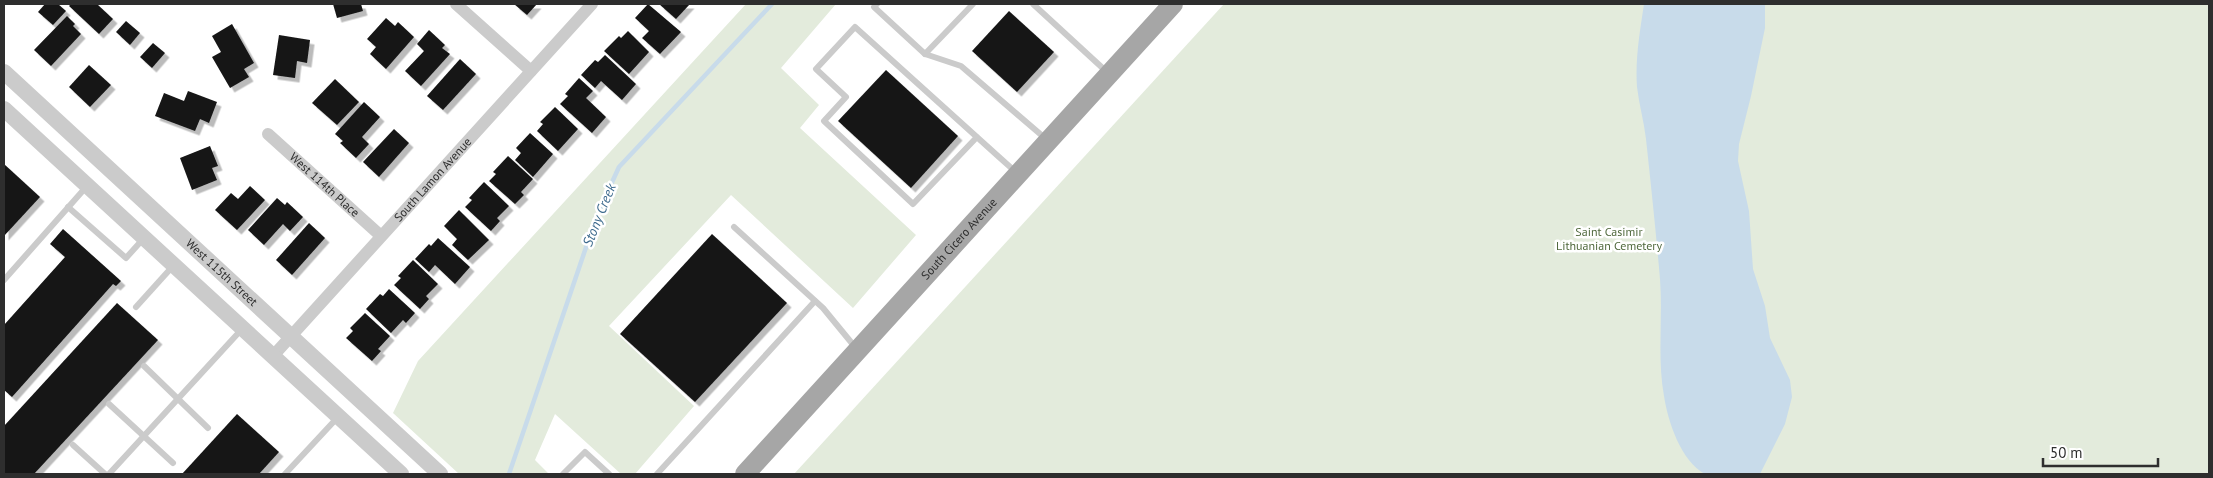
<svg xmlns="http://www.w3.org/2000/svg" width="2213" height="478" font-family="'PT Sans',sans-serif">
<defs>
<filter id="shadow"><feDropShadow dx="4.5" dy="4.5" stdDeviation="0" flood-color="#0004"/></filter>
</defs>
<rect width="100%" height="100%" fill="#fff"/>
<g fill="#e3ebdc">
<polygon points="746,4 836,4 781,68 819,105 800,128 916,235 853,308 731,195 609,326 694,406 635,474 621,474 555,414 535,460 549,474 459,474 393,413 418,361"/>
<polygon points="1224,4 2209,4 2209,474 794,474"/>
</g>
<path fill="#c8dbea" d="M1644,4H1765V28L1751,96L1739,144L1738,161L1749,211L1753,269L1765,306L1770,338L1790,380L1792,397L1785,424L1760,474H1705C1681,461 1668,422 1664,396C1657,357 1663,318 1660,279C1656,232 1651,186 1646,139C1644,122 1639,104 1637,87C1635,59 1640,31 1644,4Z"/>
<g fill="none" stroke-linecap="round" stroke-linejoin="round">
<polyline stroke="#c8dbea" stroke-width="4.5" points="509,474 597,215 619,167 772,4"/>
</g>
<g fill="#151515" filter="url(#shadow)">
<polygon points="45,4 58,4 66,11 53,25 38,12"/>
<polygon points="71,4 97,4 113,19 99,34 69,6"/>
<polygon points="333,4 361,4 363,11 337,18"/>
<polygon points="514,4 537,4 527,15"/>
<polygon points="648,4 681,32 660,54 642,38 649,31 635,18"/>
<polygon points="659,4 690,4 676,19"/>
<polygon points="1009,11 1054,52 1017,92 972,51"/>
<polygon points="67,16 75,24 73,26 81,34 51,66 34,50"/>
<polygon points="386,18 395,26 398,22 414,37 386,69 370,54 376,47 367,39"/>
<polygon points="126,21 140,33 130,45 116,32"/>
<polygon points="232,24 254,63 244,69 249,77 230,88 212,57 221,52 212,36"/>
<polygon points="429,30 445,45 442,48 450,54 421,86 405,71 424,51 417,44"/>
<polygon points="628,31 649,52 629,74 604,51 619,36 621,38"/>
<polygon points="279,35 310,40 307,63 297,61 295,78 273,75"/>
<polygon points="153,43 165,53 152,68 140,57"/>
<polygon points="605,55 636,84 622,100 601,81 595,88 581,75 595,60 598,62"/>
<polygon points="460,59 476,74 443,110 427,96"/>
<polygon points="89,65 111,85 90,107 69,87"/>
<polygon points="886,70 958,136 911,188 838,121"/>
<polygon points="579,78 593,91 586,98 606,117 592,133 560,104 568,96 565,94"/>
<polygon points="335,79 359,102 337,125 312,103"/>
<polygon points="188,91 217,102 209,123 200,119 195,131 155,116 164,93 184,101"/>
<polygon points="364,102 380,117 362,137 369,144 356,158 340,143 343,141 335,134"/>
<polygon points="555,107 578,129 558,151 537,131 543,124 540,122"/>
<polygon points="394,129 409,143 379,177 363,162"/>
<polygon points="530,133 553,154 533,177 515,160 521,153 516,148"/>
<polygon points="210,146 218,166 212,168 217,180 192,190 180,158"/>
<polygon points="508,156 533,179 521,192 524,195 515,204 489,181 496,174 493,172"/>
<polygon points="4,164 40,197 4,236"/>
<polygon points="484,182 509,206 497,218 500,221 491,231 465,207 472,200 469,198"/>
<polygon points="250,186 265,200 237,230 215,210 231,193 238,199"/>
<polygon points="277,198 285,205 287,202 303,217 290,231 283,224 264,245 248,230"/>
<polygon points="459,210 489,240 468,260 452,245 457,239 444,226"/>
<polygon points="309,223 325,238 292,275 276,260"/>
<polygon points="63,229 121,281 116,286 113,284 12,397 4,390 4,325 65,257 50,244"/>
<polygon points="712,234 787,303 695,402 620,334"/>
<polygon points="438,238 470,267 455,284 435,265 429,272 415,259 429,244 431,246"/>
<polygon points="413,260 438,284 426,296 429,299 420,309 394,285 401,278 398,276"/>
<polygon points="389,289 415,313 406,323 403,320 391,333 366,309 380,294 383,296"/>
<polygon points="117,303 158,340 34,474 4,474 4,426"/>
<polygon points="365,313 390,336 378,349 381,351 372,361 346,338 353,331 350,328"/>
<polygon points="237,414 279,452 259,474 182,474"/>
</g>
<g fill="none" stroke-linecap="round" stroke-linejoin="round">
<g stroke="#cbcbcb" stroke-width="6">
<polyline points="877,4 874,7 925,54 961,66 1046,139"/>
<polyline points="1033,4 1108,73"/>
<polyline points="925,54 973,4"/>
<polyline points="977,137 913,204 824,121 846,97 816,69 855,27 999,157 1017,173"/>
<polyline points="68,207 126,258 144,238"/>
<polyline points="734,227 823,308 855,347"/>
<polyline points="4,280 87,186"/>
<polyline points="136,307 173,266"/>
<polyline points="144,366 208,428"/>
<polyline points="109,404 173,463"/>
<polyline points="73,445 105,474"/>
<polyline points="109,474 242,329"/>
<polyline points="285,474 338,417"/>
<polyline points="563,474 585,452 609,474"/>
<polyline points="657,474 815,301"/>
</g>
<g stroke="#cbcbcb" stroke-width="12">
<polyline points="456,4 531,71"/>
<path id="s1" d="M268,134L381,236"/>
<path id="s2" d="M273,356L592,4"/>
</g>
<g stroke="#cbcbcb" stroke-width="16">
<path id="s3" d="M4,72L440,474"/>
<polyline points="4,109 401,474"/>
</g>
<path stroke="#a6a6a6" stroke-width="20" id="s4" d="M745,474L1173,4"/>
</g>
<g text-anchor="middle" stroke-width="5" stroke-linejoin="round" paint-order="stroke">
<g font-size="12" fill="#2e2e2e" stroke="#fff">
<text dy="4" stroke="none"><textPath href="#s2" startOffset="238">South Lamon Avenue</textPath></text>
<text dy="4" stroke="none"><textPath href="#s1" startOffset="76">West 114th Place</textPath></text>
<text dy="4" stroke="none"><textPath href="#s4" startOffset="318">South Cicero Avenue</textPath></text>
<text dy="4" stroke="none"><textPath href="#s3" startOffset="296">West 115th Street</textPath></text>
</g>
<g font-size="12" fill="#4f683c" stroke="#fff">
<text x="1609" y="236">Saint Casimir<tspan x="1609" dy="14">Lithuanian Cemetery</tspan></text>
</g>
<g font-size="14" font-style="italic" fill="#3e6b8e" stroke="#fff">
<text transform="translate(599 215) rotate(-68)" y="5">Stony Creek</text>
</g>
</g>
<rect width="2213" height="478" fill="none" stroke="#2e2e2e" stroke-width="10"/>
<path d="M2043 458v8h115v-8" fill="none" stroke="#2e2e2e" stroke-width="2.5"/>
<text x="2050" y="458" font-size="15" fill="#2e2e2e" stroke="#ffffff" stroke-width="4" paint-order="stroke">50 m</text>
</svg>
